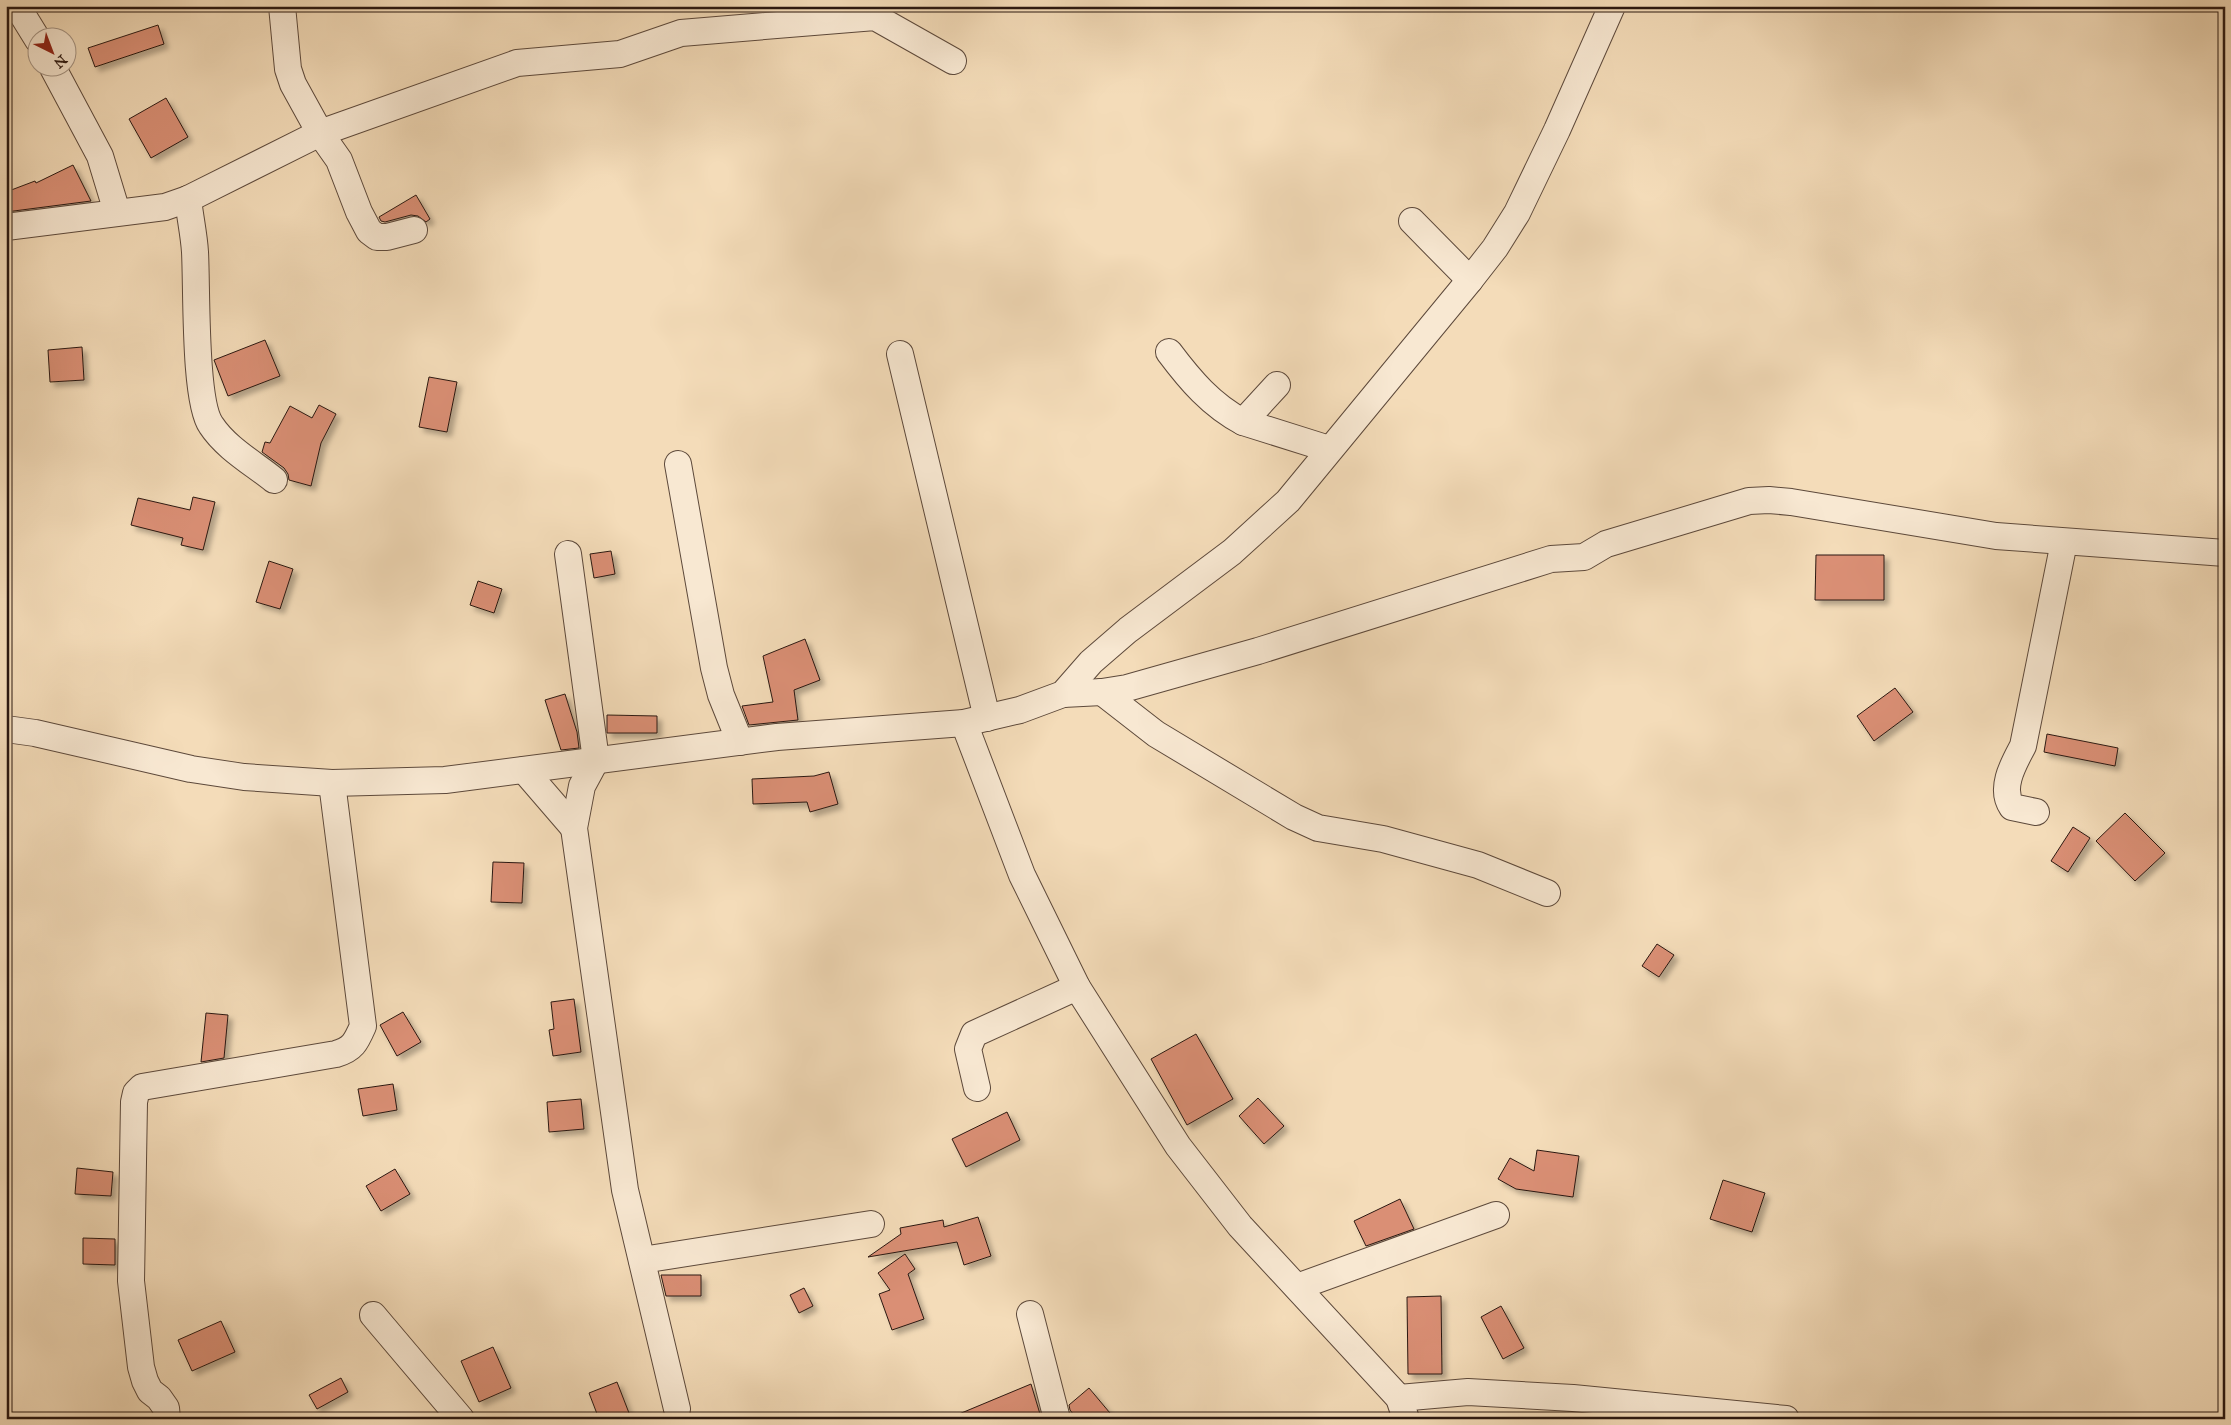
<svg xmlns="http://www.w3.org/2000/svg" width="2231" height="1425" font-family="'IM FELL Great Primer',serif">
<defs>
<filter id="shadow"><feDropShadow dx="4.5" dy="4.5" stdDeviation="2.5" flood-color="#0004"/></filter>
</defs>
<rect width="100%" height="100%" fill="#f4dcb9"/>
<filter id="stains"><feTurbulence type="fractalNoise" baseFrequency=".004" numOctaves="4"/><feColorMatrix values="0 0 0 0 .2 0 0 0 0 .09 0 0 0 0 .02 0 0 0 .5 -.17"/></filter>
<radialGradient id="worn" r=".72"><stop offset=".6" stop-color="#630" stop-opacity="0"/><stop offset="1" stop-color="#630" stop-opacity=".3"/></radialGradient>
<g fill="#da8f74" stroke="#2b1811" filter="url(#shadow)">
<polygon points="158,25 164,44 95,67 88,48"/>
<polygon points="166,98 188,137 151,158 129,119"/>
<polygon points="73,165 91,201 6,212 6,192 35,181 36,183"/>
<polygon points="416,195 430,219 426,222 418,216 411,215 385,222 381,221 379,217"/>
<polygon points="265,340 280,376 228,396 214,360"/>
<polygon points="82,347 84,380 50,382 48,350"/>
<polygon points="429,377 457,382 447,432 419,427"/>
<polygon points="319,405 336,414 321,443 311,486 289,480 288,474 284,468 262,452 265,442 270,443 290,406 312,418"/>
<polygon points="193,497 215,502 203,550 181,545 183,538 131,525 138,498 190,510"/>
<polygon points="611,551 615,574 594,578 590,554"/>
<polygon points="1816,555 1884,555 1884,600 1815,600"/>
<polygon points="269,561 293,569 280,609 256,602"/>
<polygon points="478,581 502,589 494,613 470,605"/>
<polygon points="805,639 820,680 794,690 798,720 749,725 742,706 773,702 763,656"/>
<polygon points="1895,688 1913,712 1874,741 1857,716"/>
<polygon points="565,694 577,732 579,748 561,750 545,700"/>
<polygon points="607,715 657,716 657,733 607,733"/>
<polygon points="2047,734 2118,748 2115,766 2044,752"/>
<polygon points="829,772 838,804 810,812 807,802 753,804 752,779 814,776"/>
<polygon points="2125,813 2165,853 2135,881 2096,841"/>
<polygon points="2073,827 2090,838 2068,872 2051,861"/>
<polygon points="493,862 524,863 522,903 491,902"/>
<polygon points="1657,944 1674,955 1659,977 1642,966"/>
<polygon points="574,999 581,1052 553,1056 549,1030 554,1029 551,1002"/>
<polygon points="403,1012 421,1042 397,1056 380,1025"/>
<polygon points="206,1013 228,1015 224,1058 201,1062"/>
<polygon points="1196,1034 1233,1099 1187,1125 1151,1059"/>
<polygon points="393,1084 397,1110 363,1116 358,1089"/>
<polygon points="1258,1098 1284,1126 1264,1144 1239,1116"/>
<polygon points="581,1099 584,1129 549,1132 547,1102"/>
<polygon points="1007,1112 1020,1140 966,1167 952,1139"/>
<polygon points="1537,1150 1579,1156 1573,1197 1516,1189 1498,1179 1510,1158 1534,1171"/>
<polygon points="77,1168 113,1172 111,1196 75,1194"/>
<polygon points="395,1169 410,1194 381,1211 366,1186"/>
<polygon points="1723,1180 1765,1193 1752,1232 1710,1219"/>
<polygon points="1400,1199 1414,1229 1366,1246 1354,1221"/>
<polygon points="978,1217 991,1256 964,1265 957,1242 868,1257 901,1234 900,1228 943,1220 944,1227"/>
<polygon points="83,1238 115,1239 115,1265 83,1264"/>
<polygon points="905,1254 915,1269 908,1274 924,1319 892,1330 879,1294 890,1290 878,1273"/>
<polygon points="661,1275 701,1275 701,1296 666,1296"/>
<polygon points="804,1288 813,1306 799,1313 790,1295"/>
<polygon points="1441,1296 1442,1374 1408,1374 1407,1297"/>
<polygon points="1501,1306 1524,1348 1503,1359 1481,1317"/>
<polygon points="221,1321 235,1352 192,1371 178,1340"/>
<polygon points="493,1347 511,1388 479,1402 461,1361"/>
<polygon points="341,1378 348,1392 317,1409 309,1395"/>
<polygon points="617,1382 629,1413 614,1419 599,1419 589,1393"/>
<polygon points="1031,1384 1040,1414 1030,1419 947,1419"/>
<polygon points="1089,1388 1115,1419 1077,1419 1070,1410 1069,1405"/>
</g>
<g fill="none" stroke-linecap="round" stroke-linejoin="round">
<g stroke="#5d493b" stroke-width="28">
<g id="minor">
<polyline points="17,6 38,40"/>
<polyline points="282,6 288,69 293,84 320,133 339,160 359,212 369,231 377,237 387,237 414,230"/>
<polyline points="53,68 100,156 117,212"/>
<path d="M188,199C190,217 194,235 195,252C197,287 194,401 211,425C226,448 253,463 274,480"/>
<polyline points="1412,221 1470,280"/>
<polyline points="6,227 165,207 188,199 320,133 517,63 620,54 681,33 875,17 953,61"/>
<path d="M1169,352C1190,380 1211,405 1243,422L1329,449"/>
<polyline points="900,354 987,718"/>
<polyline points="1243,422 1277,385"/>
<polyline points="678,464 714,668 721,695 740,742"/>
<polyline points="568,554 596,760 582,786 574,828 625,1190 677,1409"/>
<polyline points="1102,692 1156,734 1294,817 1318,828 1383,839 1478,865 1547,893"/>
<polyline points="1063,694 1102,692 1127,688 1258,651 1551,559 1584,557 1606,544 1749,501 1769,500 1791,502 1996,536 2225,553"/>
<polyline points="964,723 1022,875 1077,987 1178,1146 1240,1226 1399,1398 1406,1419"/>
<polyline points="6,729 35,733 191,769 244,777 332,783 445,780 777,737 964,723 1020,710 1063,694 1091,662 1128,630 1232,552 1288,501 1470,280 1495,248 1517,213 1557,130 1612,6"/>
<polyline points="524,770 574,828"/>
<path d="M2036,812L2012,807C1999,788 2014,763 2023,746L2064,542"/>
<polyline points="977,1088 968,1049 974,1034 1077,987"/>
<polyline points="642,1260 871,1224"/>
<polyline points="1297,1287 1496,1215"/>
<polyline points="1030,1314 1057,1419"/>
<polyline points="373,1315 461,1419"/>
<polyline points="1399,1398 1468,1392 1573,1398 1786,1419"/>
<path d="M167,1419L166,1408L159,1398L150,1391L145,1381L141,1367L131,1281L134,1102L136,1093L142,1087L336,1054C353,1049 356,1042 363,1026L332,783"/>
</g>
</g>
<use href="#minor" stroke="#f8e8d2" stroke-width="26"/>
</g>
<rect width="2231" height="1425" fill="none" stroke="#f4dcb9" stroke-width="25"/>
<rect x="8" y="8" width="2216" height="1410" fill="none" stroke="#2b1811" stroke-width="2.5"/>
<rect x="12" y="12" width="2206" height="1400" fill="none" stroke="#2b1811"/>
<g transform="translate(52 52) rotate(138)"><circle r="24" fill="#f8e8d2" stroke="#a69585"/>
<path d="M0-4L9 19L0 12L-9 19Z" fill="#8f2418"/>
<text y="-8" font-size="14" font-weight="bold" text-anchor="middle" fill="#2b1811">N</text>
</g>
<rect width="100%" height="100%" filter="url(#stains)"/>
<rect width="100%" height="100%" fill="url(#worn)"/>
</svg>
